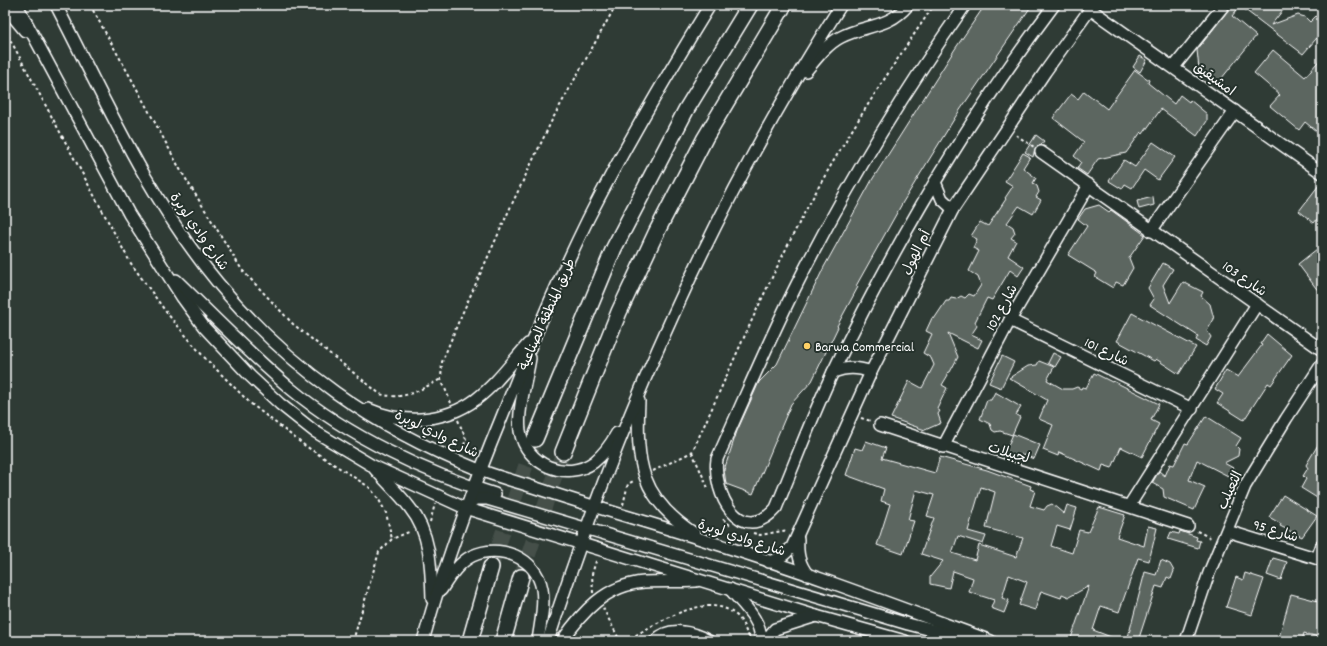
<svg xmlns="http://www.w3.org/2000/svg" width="1327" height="646" font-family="Dekko,'Playpen Sans Arabic',sans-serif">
<rect width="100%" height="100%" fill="#2f3b35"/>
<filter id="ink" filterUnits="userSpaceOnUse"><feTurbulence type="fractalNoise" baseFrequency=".025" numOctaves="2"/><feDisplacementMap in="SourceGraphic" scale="8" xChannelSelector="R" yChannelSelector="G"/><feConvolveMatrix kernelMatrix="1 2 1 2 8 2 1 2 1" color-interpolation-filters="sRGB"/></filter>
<g filter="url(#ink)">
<g fill="#5b6661" stroke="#fff" fill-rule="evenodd">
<polygon points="985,5 1032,5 956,116 903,202 856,286 858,287 837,326 838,327 812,381 791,404 753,494 726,484 724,470 737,431 759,382 777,364 824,267 872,180 955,49"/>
<polygon points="1231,5 1287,5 1271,25 1298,15 1305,17 1310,22 1322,10 1322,32 1303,54 1240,6 1232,16 1256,36 1217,84 1199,69 1197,50 1229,9"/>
<polygon points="1273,50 1305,77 1322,57 1322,136 1305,122 1299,130 1270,106 1280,95 1254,73"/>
<polygon points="1140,56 1147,60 1140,72 1133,67"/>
<polygon points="1135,70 1149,80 1148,83 1174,104 1180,95 1189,102 1190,100 1207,114 1207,121 1197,136 1161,109 1143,134 1141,132 1126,153 1098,159 1087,175 1077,168 1081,162 1074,156 1084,142 1053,118 1071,94 1078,99 1084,91 1107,109"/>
<polygon points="1036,135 1044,141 1041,145 1035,148 1033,157 1025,152"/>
<polygon points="1153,142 1175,157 1158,180 1144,170 1132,188 1125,184 1122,189 1109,181 1124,160 1135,167"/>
<polygon points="1023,153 1030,157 1023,168 1036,178 1033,183 1037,186 1039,192 1036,197 1041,200 1033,214 1019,206 1007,223 1013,227 1015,233 1011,238 1016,241 1008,256 1024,267 1018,276 1010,270 992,300 987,298 975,322 977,326 971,335 982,340 978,348 948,333 958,357 950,372 947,373 948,375 942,385 947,388 937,409 940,411 938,414 941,423 925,430 891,418 909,381 922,388 934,365 931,358 923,353 932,334 926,331 932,318 934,319 946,301 949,301 951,298 956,299 961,296 965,298 969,294 974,296 981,285 978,277 969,271 979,251 973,248 977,239 971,236 980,222 988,226 1006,199 1005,198 1013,186 1005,181"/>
<polygon points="1322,181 1322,213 1314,223 1299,211"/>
<polygon points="1153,197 1154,205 1139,209 1137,201"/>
<polygon points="1099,205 1109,212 1111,210 1145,235 1129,258 1133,268 1123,285 1116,282 1113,288 1095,277 1097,273 1068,255 1087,226 1078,219 1085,209"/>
<polygon points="1322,245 1322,296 1298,264"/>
<polygon points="1163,263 1173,269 1163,285 1170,303 1183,282 1203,292 1201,296 1210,304 1214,319 1207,331 1211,337 1206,346 1196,340 1198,336 1150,305 1154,299 1148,288"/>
<polygon points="1132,313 1196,347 1179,374 1156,359 1154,361 1117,341"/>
<polygon points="1267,334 1292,355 1271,385 1268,383 1244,420 1217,403 1223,394 1215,389 1226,370 1238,377 1262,345 1260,344"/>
<polygon points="1053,353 1061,357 1055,367 1048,363"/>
<polygon points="1002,356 1014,362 1001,388 989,383"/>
<polygon points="1039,361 1054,367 1047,380 1063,389 1072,389 1077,387 1081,389 1082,387 1086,388 1094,373 1112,382 1113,381 1159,404 1151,420 1159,424 1142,457 1121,447 1112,468 1103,465 1101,471 1059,452 1058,456 1043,450 1053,425 1039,419 1047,400 1009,378 1028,366 1037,365"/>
<polygon points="995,392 1021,407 1016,415 1020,417 1012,435 1000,431 995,432 992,430 990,424 980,419 987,400 991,400"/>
<polygon points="1206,416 1241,438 1236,446 1239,449 1238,456 1224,463 1235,469 1230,477 1197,460 1189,480 1205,487 1194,510 1164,497 1163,489 1152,483 1159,471 1165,476 1170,464 1174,465 1185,443 1188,444"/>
<polygon points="1013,434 1040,445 1034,459 1021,454 1020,457 1014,455 1012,460 1003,457"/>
<polygon points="1322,438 1322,501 1301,488 1306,479 1303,476 1308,468 1306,465"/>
<path d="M866,441L886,448L882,458L935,473L940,457L987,470L1031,486L1030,489L1035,491L1030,506L1044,510L1047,506L1052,504L1064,514L1067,505L1077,508L1070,530L1057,526L1051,546L1072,553L1079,530L1088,532L1099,507L1125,515L1117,537L1144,546L1148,526L1157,528L1149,561L1138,558L1119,612L1101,606L1093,630L1121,641H1070L1089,586L1069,597L1062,594L1061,598L1041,591L1035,610L1019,605L1027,582L1009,575L1002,598L1009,600L1004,613L991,608L994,600L969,592L973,578L953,571L949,588L930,584V577L943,561L921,554L934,518L927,516L934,495L916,490L908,520L914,521L903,554L877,545L890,504L881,501L884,489L846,475L855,448L862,450ZM981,487L995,492L986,528L1023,538L1016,557L979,545L975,560L952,553L958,536L983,544L986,536L968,531Z"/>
<polygon points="1283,495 1317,516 1302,537 1280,526 1281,524 1269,517"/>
<polygon points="1180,531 1197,537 1196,540 1200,541 1198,548 1168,539 1171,532 1179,534"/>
<polygon points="1273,558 1287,562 1281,580 1267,575"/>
<polygon points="1161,560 1170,564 1174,571 1171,579 1167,577 1163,588 1156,586 1138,641 1127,641 1145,572 1156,575"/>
<polygon points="1245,573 1264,579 1252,615 1226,607 1236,577 1243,580"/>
<polygon points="1291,594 1322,602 1322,638 1304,633 1302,641 1278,641"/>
</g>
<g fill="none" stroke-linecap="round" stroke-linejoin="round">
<g stroke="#444f49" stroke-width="15" stroke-dasharray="15 8" stroke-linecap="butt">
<polyline points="491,567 535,439"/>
<polyline points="521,577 563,452"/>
</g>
<g stroke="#fff" stroke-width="14">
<g id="minor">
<polyline points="17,5 129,214 182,297 204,327 250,376 280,404 314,431 371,465 465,508 816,616 905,641"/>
<path d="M56,5C105,100 149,200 218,283C290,369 373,427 477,469C495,476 514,481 533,487C590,506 647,522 704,540C801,570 896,606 991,641"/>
<path d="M965,5C902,95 844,190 795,288C767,344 743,402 717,459C712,493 741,548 776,508C795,463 812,416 833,372C895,243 968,119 1054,5"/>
<polyline points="5,7 25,31"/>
<polyline points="1090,9 1322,173"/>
<polyline points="1174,67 1224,5"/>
<path d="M806,71C816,59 827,44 841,37C866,24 888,29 908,5"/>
<polyline points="1041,152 1322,350"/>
<polyline points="935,182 942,199 953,209"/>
<polyline points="1151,231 1235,111"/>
<path d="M176,280C214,317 251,355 291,389C348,436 425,473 495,494"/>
<polyline points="1010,320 1192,409"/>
<path d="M530,358C527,379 517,410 520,431C526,465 566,482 594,462C604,454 611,444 617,433"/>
<path d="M833,372C847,367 857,367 871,372"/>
<path d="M639,401C636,463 640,498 695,534"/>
<path d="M368,409C384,416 403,420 421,419C475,415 495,382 528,344"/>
<polyline points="880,425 1188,526"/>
<polyline points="943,447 1010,320 1089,185"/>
<path d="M373,467C385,481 399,493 410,508C431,534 431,567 432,599"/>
<polyline points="466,506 475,499 487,499 908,624 970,640"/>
<polyline points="1129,506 1257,304"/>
<polyline points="1227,531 1322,560"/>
<path d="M798,539C797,553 799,564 808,575"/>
<polyline points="1317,558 1322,545"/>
<path d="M769,562C779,560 785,554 792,547L871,372L953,209L1045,72L1093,5"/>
<path d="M730,589C743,605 761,619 761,641"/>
<path d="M441,590C449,578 458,563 472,556C499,543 536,557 542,589C545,606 540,624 538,641"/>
<path d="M423,641C444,565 471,492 501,419C528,351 556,284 588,219C625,146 667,75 710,5"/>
<path d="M548,641C619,419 715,202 841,5"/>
<path d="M562,641C582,612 606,585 644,582C661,581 679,582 696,581"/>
<path d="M655,641C669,625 693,632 709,641"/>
<polyline points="765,641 775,629 816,616"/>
<polyline points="1186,641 1209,573 1245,486 1286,419 1322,364"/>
</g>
</g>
<g stroke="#fff" stroke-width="18">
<g id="highway">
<polyline points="535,439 614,248 686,110 750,5"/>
<polyline points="563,452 619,312 656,233 705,138 784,5"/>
<polyline points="470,641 491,567"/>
<polyline points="503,641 521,577"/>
</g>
</g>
<g stroke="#fff" stroke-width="2" stroke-dasharray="3 3" stroke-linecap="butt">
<path d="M90,5L132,80L181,171L242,270L293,324L380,394C405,401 419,390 441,379"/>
<polyline points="5,30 130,262 166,312 203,356 250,403 304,445 369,487 378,498 386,513 392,539"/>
<polyline points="1016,135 1034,147"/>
<polyline points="451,403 441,379 442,362 458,323 511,206 552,120 616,5"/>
<polyline points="861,418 871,421"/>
<polyline points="458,420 466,439 462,451"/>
<polyline points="692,452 708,488"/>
<path d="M653,471L692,452C723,385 752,317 785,251C827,165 880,84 934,5"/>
<polyline points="623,505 628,484 635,480"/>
<polyline points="723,519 730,525"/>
<polyline points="430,522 435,504"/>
<polyline points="1197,531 1213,539"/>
<polyline points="753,533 760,535 788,530"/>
<polyline points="593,593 592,574 597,558"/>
<polyline points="603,608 620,641"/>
<polyline points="353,641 379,552 392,539 411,531"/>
<path d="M625,641C654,626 705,589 736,615C744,622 744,630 750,638"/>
</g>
<use href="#minor" stroke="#26332d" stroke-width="11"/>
<use href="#highway" stroke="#26332d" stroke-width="15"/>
</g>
</g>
<circle fill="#ffd166" stroke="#26332d" stroke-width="1.5" cx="807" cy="346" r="4"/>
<g text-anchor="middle" stroke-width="4" stroke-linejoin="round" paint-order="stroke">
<g font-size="14" fill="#fff" stroke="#26332d">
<text transform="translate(1215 78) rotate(36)" y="5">امشيقيق</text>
<text transform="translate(200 231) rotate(55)" y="5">شارع وادي لوبرة</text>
<text transform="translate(915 252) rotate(-63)" y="5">أم الهول</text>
<text transform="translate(1245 278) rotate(35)" y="5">شارع 103</text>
<text transform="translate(1001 307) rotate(-61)" y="5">شارع 102</text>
<text transform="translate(546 314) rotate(-66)" y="5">طريق المنطقة الصناعية</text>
<text transform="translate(1107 351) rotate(26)" y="5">شارع 101</text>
<text transform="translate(437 433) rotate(26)" y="5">شارع وادي لوبرة</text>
<text transform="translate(1009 452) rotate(17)" y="5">لجبيلات</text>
<text transform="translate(1229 490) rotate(-65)" y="5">الثعيلب</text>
<text transform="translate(1276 530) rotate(17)" y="5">شارع 95</text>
<text transform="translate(742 537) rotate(18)" y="5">شارع وادي لوبرة</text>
</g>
<g font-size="14" fill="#fff" stroke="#26332d" text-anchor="start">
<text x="815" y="351">Barwa Commercial</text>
</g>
</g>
<rect width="1327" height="646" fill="none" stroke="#26332d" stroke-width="20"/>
<rect x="10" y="10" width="1307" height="626" fill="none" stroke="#fff" stroke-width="1.5" filter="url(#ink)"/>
</svg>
